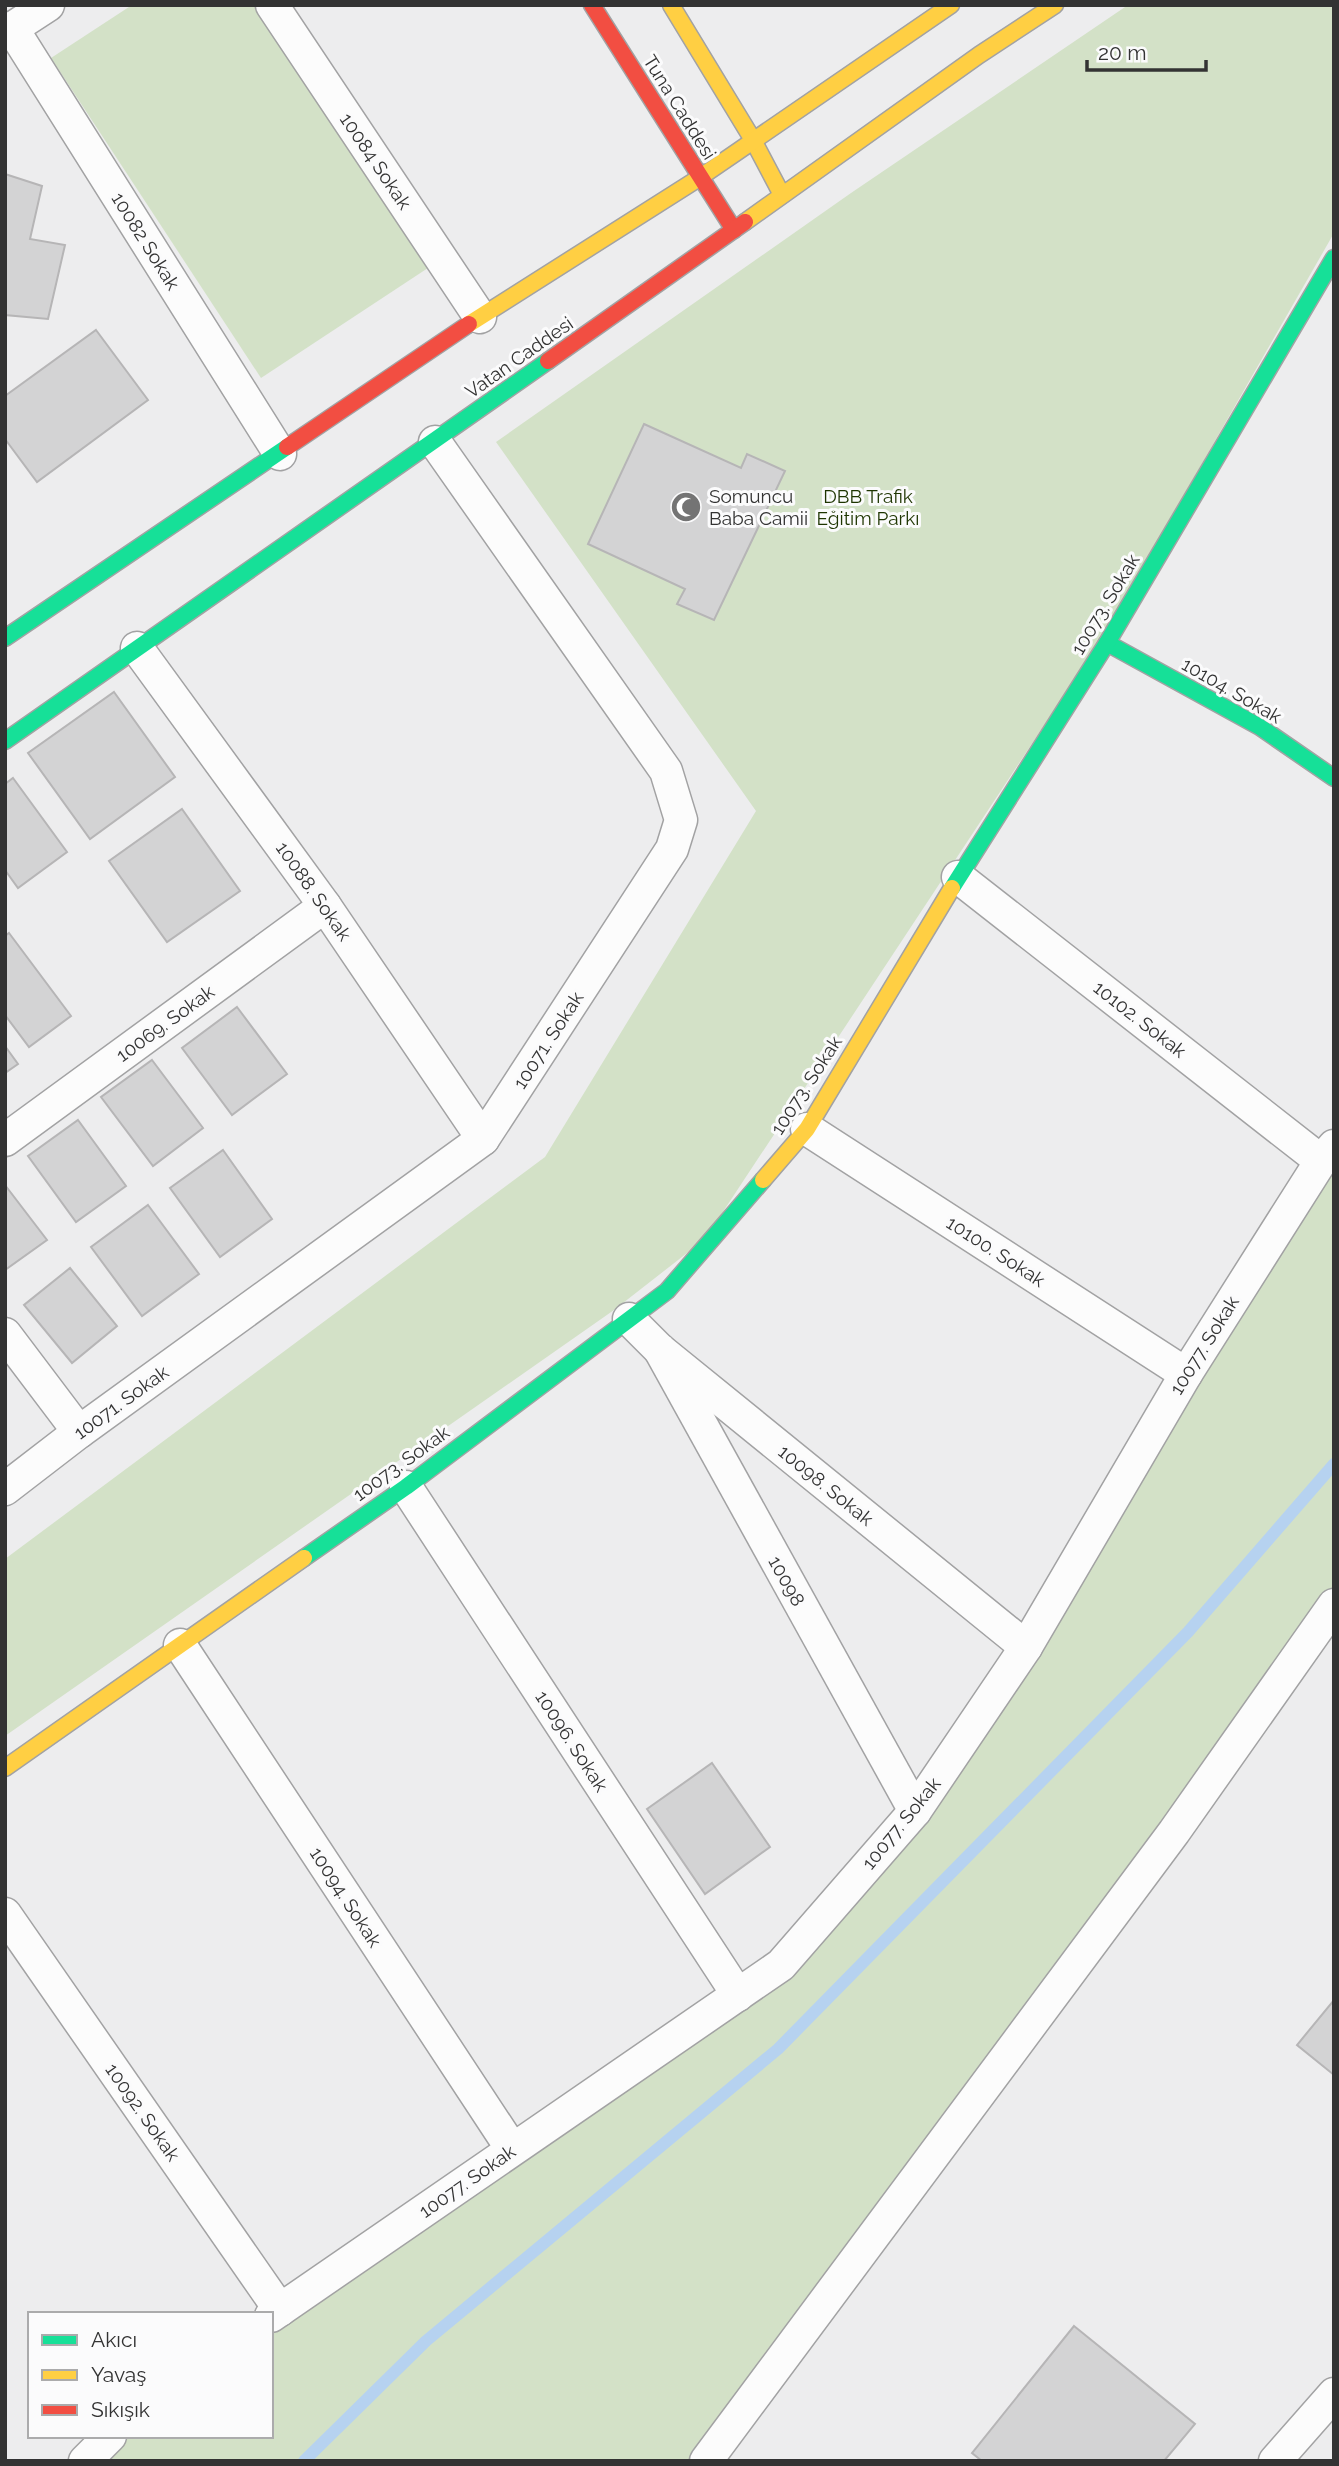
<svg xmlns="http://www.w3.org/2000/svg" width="1339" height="2466" font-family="Raleway,sans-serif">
<rect width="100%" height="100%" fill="#ededee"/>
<g fill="#d3e1c7">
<polygon points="132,5 260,5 431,266 261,378 51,58"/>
<polygon points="1128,5 1334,5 1334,233 1105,633 705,1239 614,1310 5,1736 5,1559 545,1157 756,811 496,442 851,193"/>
<polygon points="1334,1146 1334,1605 706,2461 85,2461 110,2436 271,2436 271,2316 738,1995 915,1811"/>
</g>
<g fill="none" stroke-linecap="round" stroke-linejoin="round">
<polyline stroke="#b6d2f0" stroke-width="12" points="304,2461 426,2341 778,2049 1188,1632 1334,1464"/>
</g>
<g fill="#d3d3d4" stroke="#b6b5b6" stroke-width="2">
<polygon points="5,174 42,186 30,239 65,245 48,319 5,315"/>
<polygon points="96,330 148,400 37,482 5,439 5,396"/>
<polygon points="644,424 741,468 747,454 785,471 714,620 677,604 685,589 588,544"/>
<polygon points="114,692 175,777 90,839 28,753"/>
<polygon points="13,778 67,852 18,888 5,870 5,784"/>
<polygon points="182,809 240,891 167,942 109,861"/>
<polygon points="9,933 71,1016 29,1047 5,1015 5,936"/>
<polygon points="237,1007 287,1074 232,1115 182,1048"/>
<polygon points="5,1046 18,1064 5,1073"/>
<polygon points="152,1060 203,1128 153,1166 101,1097"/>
<polygon points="78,1120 126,1186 76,1222 28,1156"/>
<polygon points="223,1150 272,1219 220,1257 170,1188"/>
<polygon points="5,1185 47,1240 5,1270"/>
<polygon points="148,1205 199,1274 142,1316 91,1247"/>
<polygon points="70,1268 117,1326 72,1363 24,1305"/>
<polygon points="712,1763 770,1847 705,1894 647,1809"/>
<polygon points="1334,2000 1334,2075 1297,2045"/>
<polygon points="1074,2326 1195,2424 1164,2461 982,2461 972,2453"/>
</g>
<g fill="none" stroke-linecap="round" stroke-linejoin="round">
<g stroke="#a2a2a3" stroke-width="35">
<g id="street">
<polyline points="272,5 480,317"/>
<polyline points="12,28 280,454"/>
<polyline points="5,33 48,5"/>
<polyline points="137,648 325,906 483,1139"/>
<polyline points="958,877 1321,1161"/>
<polyline points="807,1129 1186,1374"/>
<polyline points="5,1140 325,906"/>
<polyline points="629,1319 660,1350 1026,1647"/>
<polyline points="5,1334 79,1432"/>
<polyline points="660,1350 915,1811"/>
<polyline points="406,1487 738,1995"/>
<polyline points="5,1489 79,1432 483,1139 672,849 681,820 666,771 435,442"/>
<polyline points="180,1645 512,2149"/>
<polyline points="5,1914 280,2310"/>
<polyline points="271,2316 781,1965 915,1811 1026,1647 1186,1374 1321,1161 1334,1146"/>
<polyline points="85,2461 110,2436"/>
<polyline points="706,2461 1174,1832 1334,1605"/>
<polyline points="1275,2461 1334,2394"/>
</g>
</g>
<g stroke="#a2a2a3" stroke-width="19">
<g id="fast">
<polyline points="5,638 287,447"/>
<polyline points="1107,643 1260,727 1334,778"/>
<polyline points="5,741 548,361"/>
<polyline points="952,888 1107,643 1334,258"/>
<polyline points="304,1558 406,1487 667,1291 763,1180"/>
</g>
</g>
<g stroke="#a2a2a3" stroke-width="19">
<g id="slow">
<polyline points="671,5 753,140 782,195"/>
<polyline points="745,222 979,55 1055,5"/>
<polyline points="469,324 699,178 951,5"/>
<polyline points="763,1180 807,1129 952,888"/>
<polyline points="5,1768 304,1558"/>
</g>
</g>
<g stroke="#a2a2a3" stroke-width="19">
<g id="jam">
<polyline points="592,5 734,230"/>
<polyline points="548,361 745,222"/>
<polyline points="287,447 469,324"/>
</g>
</g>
<use href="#street" stroke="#fcfcfc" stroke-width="32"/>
<use href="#fast" stroke="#16e098" stroke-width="16"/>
<use href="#slow" stroke="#ffcf43" stroke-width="16"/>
<use href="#jam" stroke="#f24e42" stroke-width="16"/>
</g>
<defs>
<g id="mosque-disc" transform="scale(1.575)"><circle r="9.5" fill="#747474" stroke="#fbfbfc"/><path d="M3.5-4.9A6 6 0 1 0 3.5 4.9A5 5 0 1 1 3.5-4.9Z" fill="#fff"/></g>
</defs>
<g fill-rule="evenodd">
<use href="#mosque-disc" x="686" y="507"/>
</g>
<g text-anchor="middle" stroke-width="6" stroke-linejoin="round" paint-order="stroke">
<g font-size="19" fill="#333" stroke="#fbfbfc">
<text transform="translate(680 107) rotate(58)" y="7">Tuna Caddesi</text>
<text transform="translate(376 161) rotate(56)" y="7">10084 Sokak</text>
<text transform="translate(146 241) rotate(58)" y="7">10082 Sokak</text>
<text transform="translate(519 357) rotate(-35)" y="7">Vatan Caddesi</text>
<text transform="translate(1105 604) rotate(-59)" y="7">10073. Sokak</text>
<text transform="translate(1232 690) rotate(30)" y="7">10104. Sokak</text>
<text transform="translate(314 891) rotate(55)" y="7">10088. Sokak</text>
<text transform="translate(1140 1019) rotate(38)" y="7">10102. Sokak</text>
<text transform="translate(165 1023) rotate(-36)" y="7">10069. Sokak</text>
<text transform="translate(548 1040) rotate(-57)" y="7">10071. Sokak</text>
<text transform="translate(806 1085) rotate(-57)" y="7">10073. Sokak</text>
<text transform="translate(996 1251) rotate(33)" y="7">10100. Sokak</text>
<text transform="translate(1204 1345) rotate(-58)" y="7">10077. Sokak</text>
<text transform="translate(121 1402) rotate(-36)" y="7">10071. Sokak</text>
<text transform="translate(401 1463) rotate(-36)" y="7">10073. Sokak</text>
<text transform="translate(826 1485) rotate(39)" y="7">10098. Sokak</text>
<text transform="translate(787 1581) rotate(61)" y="7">10098</text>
<text transform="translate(572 1741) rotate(57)" y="7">10096. Sokak</text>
<text transform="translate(901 1823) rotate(-51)" y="7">10077. Sokak</text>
<text transform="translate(346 1897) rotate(57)" y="7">10094. Sokak</text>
<text transform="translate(143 2112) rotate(55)" y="7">10092. Sokak</text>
<text transform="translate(467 2181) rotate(-35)" y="7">10077. Sokak</text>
</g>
<g font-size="19" fill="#333" stroke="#fbfbfc" text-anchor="start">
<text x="709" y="503">Somuncu<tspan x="709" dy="22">Baba Camii</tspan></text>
</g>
<g font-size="19" fill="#1e3500" stroke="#fbfbfc">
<text x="868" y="503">DBB Trafik<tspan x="868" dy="22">Eğitim Parkı</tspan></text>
</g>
</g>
<rect width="1339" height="2466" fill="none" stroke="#333333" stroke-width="14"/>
<rect x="28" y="2312" width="245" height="126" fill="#fbfbfc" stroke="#ababac" stroke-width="2"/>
<rect x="42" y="2335" width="35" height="10" fill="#16e098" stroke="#ababac" stroke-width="2"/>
<text x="91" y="2347" font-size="21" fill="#333333">Akıcı</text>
<rect x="42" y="2370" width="35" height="10" fill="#ffcf43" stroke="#ababac" stroke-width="2"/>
<text x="91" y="2382" font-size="21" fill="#333333">Yavaş</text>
<rect x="42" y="2405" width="35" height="10" fill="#f24e42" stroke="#ababac" stroke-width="2"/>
<text x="91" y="2417" font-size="21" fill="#333333">Sıkışık</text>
<path d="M1087 60v10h119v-10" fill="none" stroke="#333333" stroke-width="3.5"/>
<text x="1098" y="60" font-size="21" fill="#333333" stroke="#fbfbfc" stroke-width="5" paint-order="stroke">20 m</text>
</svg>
